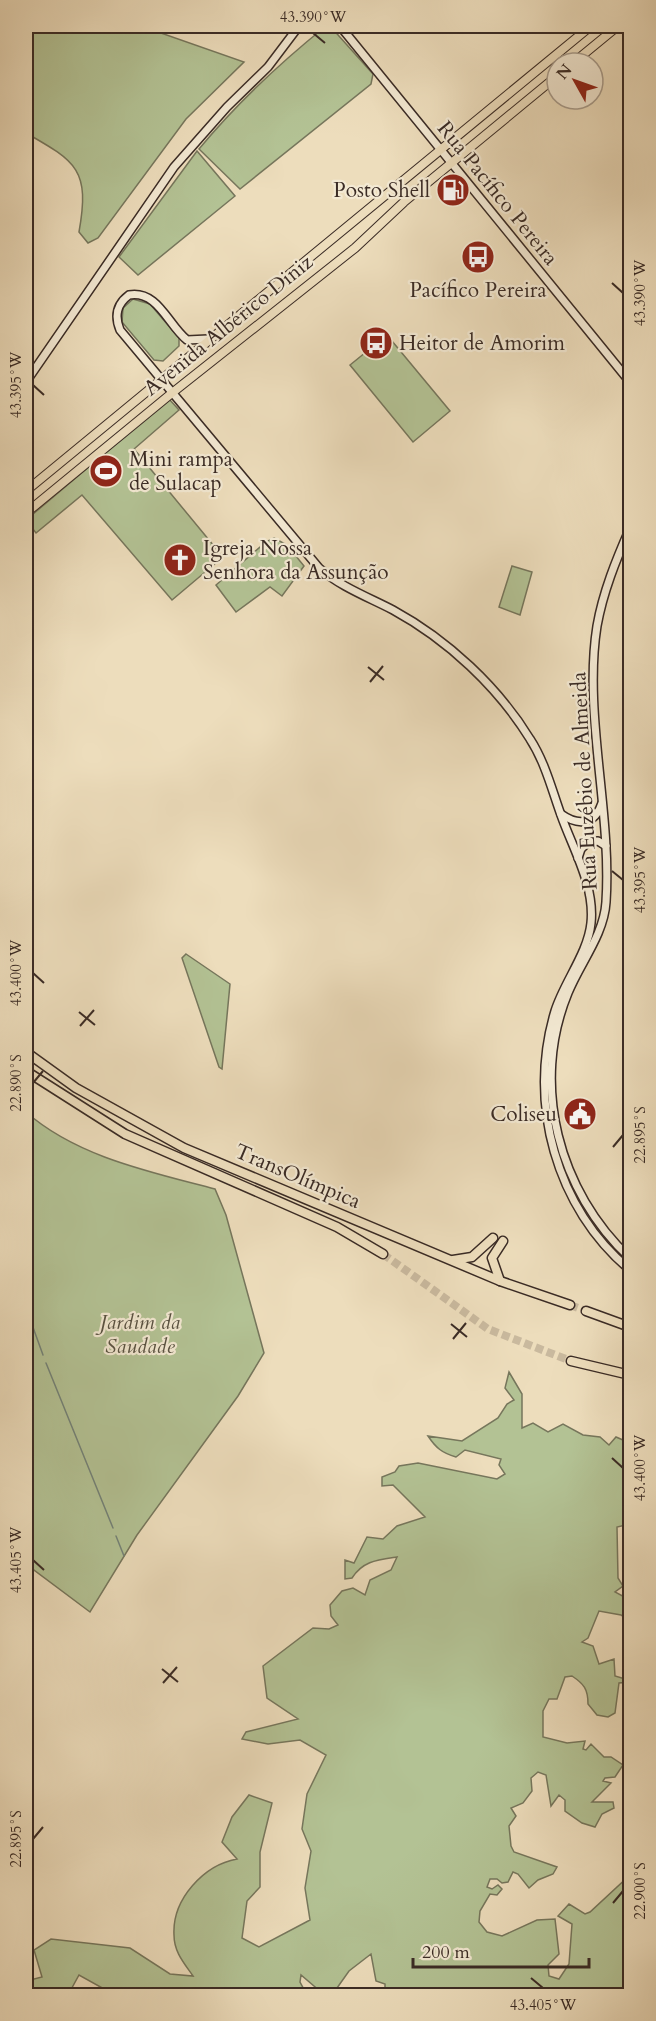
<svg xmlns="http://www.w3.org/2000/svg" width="656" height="2021" font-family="Cardo,serif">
<rect width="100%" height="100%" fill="#edddbc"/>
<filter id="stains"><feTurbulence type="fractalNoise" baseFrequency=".00333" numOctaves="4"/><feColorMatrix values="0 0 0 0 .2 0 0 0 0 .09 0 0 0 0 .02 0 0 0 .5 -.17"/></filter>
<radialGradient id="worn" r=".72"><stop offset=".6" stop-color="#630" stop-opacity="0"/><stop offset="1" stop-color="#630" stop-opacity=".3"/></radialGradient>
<g fill="#b3c294" stroke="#76765c" stroke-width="1.5">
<path d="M26,26H141L244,62L186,119L98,238L88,243L79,232C90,170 77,162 26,133Z"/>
<path d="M326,26H330L373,74L371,84L240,189L199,149C237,103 280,63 326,26Z"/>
<polygon points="197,151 235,196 138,275 119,257"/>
<polygon points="133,299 150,304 179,338 179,346 163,361 154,360 122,322 123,308"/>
<polygon points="387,335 450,411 413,442 350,365"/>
<polygon points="169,399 179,410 134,449 223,557 172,600 82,495 36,533 26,520"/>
<polygon points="274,538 287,545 304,566 282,596 270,587 236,612 216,585 266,542"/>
<polygon points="512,566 532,572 520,615 499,607"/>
<polygon points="186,954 230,984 222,1069 219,1067 182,958"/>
<path d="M26,1112C77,1157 151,1172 215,1189L226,1215L264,1353L238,1396L137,1535L90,1612L26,1564Z"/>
<path d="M509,1372L522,1394V1428L533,1423L548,1432L563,1424L583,1435L600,1437L609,1445L616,1437L630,1443V1506L624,1513L630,1524L617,1527L618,1578L623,1586L615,1592L630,1600V1622L621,1615L599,1611L588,1638L582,1642L593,1646L599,1664L614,1659L615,1676L625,1679L630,1677V1682L619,1683L615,1713L608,1717L597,1715L588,1704C588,1689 584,1684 572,1676L565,1677L557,1699H549L543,1711V1737L567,1743L585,1741L583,1749L586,1750L591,1744L604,1757H611L623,1765L615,1777L605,1778L603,1781L611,1783L592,1802H613L614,1808L602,1814L595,1827L582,1823L565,1811V1800L559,1795L551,1806L546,1775L538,1772L531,1778L532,1791L523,1803L511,1808L516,1816L509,1826L511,1846L514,1852L557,1867L553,1874L538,1880L529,1888L518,1874L513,1872L508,1882L502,1883L497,1879H490L487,1887L492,1889L498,1885L502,1889L497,1895L490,1894L480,1911L479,1922L487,1932L502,1936L537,1920L555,1919L559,1954L548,1965L549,1976L559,1979L569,1964L572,1924L558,1916L569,1904L585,1914L590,1912L630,1875V1995H371L385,1990V1984L376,1981L371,1954L349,1971L337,1988L321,1992L301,1975L300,1982L307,1995H290L284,1989L271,1996L102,1995L106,1990L79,1975L68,1995H26V1981L42,1977L34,1950L51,1939L130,1948L170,1974L193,1976C184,1963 174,1952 174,1935C172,1899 204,1865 237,1859L222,1842L232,1817L249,1795L272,1803L260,1852V1887L247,1901L242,1938L259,1947L310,1920L305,1888L311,1851L302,1829L307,1794L326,1755L300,1740L268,1744L242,1739L246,1732L298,1719L267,1698L263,1666L313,1628L329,1629L338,1625L331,1616L330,1605L342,1591L353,1588L365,1595L370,1580L391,1570L397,1557C377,1560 363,1561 352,1578L345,1579V1560L354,1563L367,1537L383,1539L397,1526L425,1517L393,1485L382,1486V1477L395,1472L399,1466L418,1463L497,1479L505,1474L499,1465L501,1459L465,1450L456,1457C442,1453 436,1448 428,1436L462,1441L498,1418L507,1404L514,1400L505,1388Z"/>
</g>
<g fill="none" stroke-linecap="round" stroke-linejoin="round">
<g stroke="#738278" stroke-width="1.5">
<polyline points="26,1308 43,1355"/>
<polyline points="46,1363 113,1528"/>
<polyline points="116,1536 124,1556"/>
</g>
<g stroke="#c9b99e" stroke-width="8" stroke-dasharray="8 4" stroke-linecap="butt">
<polyline points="383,1254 488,1329 571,1361"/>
<polyline points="570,1305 586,1311"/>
</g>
<g stroke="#3a2b25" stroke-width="10">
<g id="secondary">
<polyline points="340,26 630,382"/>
<path d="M208,339L187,340C168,325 158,290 129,295C117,304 114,315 120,330L319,568C341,587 368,597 393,610C448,640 498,687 530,739C545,762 552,790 561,815C573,849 595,886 591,923C588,953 564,982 555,1011C527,1103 556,1208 630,1270"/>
<polyline points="26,382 174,167 227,107 268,67 299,26"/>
<path d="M630,528C616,560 603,592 597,626C583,714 612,812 606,902C604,935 580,963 568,993C530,1085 559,1192 630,1258"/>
<path d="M561,814C578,826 595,825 602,803"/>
<polyline points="578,858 581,849 588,842 598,841 606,846"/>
</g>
</g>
<g stroke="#3a2b25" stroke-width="10">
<g id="primary">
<polyline points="573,63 618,26"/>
<polyline points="26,491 591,26"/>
<polyline points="26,513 172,393 355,248 404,202 557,76"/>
</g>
</g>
<g stroke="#3a2b25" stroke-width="11">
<g id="motorway">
<polyline points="26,1052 76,1088 184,1148 500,1281 570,1305"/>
<polyline points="26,1071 125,1134 337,1227 383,1254"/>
<polyline points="453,1260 472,1257 493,1238"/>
<polyline points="500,1281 492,1258 503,1241"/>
<polyline points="586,1311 630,1327"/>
<polyline points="571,1361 630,1375"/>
</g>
</g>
<use href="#secondary" stroke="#f3e9d3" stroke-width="7"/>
<use href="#primary" stroke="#edddbc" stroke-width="8"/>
<use href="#motorway" stroke="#edddbc" stroke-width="8"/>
</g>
<path fill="none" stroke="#3a2b25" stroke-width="2" d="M313,33L325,43M612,283L623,293M33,385L44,395M368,667L384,680M370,682L383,666M612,871L623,880M33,973L44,983M79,1012L95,1025M80,1026L94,1010M33,1083L43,1071M613,1147L623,1135M451,1324L467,1337M453,1339L466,1323M612,1458L623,1468M33,1560L44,1570M162,1669L178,1682M163,1683L177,1667M33,1839L43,1827M613,1903L623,1891M531,1978L543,1988"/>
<defs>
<g id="fuel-disc" transform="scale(1.725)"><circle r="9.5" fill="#8f2418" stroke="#f3e9d3"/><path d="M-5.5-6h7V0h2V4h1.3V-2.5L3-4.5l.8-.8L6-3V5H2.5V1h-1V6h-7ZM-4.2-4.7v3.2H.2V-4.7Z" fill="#fff"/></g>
<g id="bus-disc" transform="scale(1.725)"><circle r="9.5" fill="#8f2418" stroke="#f3e9d3"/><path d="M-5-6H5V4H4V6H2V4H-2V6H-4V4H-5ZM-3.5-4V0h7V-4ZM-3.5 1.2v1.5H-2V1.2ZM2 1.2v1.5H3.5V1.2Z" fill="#fff"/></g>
<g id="stadium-disc" transform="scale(1.725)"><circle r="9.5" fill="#8f2418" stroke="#f3e9d3"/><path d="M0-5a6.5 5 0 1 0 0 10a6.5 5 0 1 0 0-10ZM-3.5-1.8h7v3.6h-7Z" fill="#fff"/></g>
<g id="church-disc" transform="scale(1.725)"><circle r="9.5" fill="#8f2418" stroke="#f3e9d3"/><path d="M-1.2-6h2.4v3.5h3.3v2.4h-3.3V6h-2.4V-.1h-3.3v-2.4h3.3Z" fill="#fff"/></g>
<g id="civic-disc" transform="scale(1.725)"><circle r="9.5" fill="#8f2418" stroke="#f3e9d3"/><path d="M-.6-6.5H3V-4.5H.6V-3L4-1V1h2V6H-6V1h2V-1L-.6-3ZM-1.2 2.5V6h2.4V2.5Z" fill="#fff"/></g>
</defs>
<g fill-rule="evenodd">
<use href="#fuel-disc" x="453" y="190"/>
<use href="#bus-disc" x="478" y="257"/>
<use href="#bus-disc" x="376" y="343"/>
<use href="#stadium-disc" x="106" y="471"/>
<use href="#church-disc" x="180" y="560"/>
<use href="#civic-disc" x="580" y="1114"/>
</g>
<g text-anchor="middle" stroke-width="4.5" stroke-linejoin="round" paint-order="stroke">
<g font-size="21" fill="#3a2b25" stroke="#f3e9d3" text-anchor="start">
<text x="430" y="197" text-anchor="end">Posto Shell</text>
<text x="478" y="297" text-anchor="middle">Pacífico Pereira</text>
<text x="399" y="350">Heitor de Amorim</text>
<text x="129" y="466">Mini rampa<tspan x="129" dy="24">de Sulacap</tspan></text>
<text x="203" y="555">Igreja Nossa<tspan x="203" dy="24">Senhora da Assunção</tspan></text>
<text x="557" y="1121" text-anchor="end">Coliseu</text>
</g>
<g font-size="21" fill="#3a2b25" stroke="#f3e9d3">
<text transform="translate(498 193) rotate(51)" y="7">Rua Pacífico Pereira</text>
<text transform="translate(228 325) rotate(-39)" y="7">Avenida Albérico Diniz</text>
<text transform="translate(584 781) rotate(-93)" y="7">Rua Euzébio de Almeida</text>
<text transform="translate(298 1176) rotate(23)" y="7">TransOlímpica</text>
</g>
<g font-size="21" font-style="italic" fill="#585141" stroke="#f3e9d3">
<text x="140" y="1329">Jardim da<tspan x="140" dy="24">Saudade</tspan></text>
</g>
</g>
<rect width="656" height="2021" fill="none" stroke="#edddbc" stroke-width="66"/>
<g transform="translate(575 81) rotate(310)"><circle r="28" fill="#f3e9d3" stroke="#a99d8d" stroke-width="1.5"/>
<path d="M0-4.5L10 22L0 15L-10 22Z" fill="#8f2418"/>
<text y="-9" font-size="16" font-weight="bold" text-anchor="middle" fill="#3a2b25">N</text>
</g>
<path d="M413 1958v9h176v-9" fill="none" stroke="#3a2b25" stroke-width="3"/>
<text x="422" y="1958" font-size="18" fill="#3a2b25" stroke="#f3e9d3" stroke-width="4.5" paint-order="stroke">200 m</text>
<rect x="33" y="33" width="590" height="1955" fill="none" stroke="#3a2b25" stroke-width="2"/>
<g font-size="15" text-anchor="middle" fill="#3a2b25">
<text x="313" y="22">43.390°W</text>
<text transform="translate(640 293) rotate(-90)" y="5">43.390°W</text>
<text transform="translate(16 385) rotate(-90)" y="5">43.395°W</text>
<text transform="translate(640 880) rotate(-90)" y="5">43.395°W</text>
<text transform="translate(16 973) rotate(-90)" y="5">43.400°W</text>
<text transform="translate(16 1083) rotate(-90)" y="5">22.890°S</text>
<text transform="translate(640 1135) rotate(-90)" y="5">22.895°S</text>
<text transform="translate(640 1468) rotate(-90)" y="5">43.400°W</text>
<text transform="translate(16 1560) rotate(-90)" y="5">43.405°W</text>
<text transform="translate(16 1839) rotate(-90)" y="5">22.895°S</text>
<text transform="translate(640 1891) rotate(-90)" y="5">22.900°S</text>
<text x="543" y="2010">43.405°W</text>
</g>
<rect width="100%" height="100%" filter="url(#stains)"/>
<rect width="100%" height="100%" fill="url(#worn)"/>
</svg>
